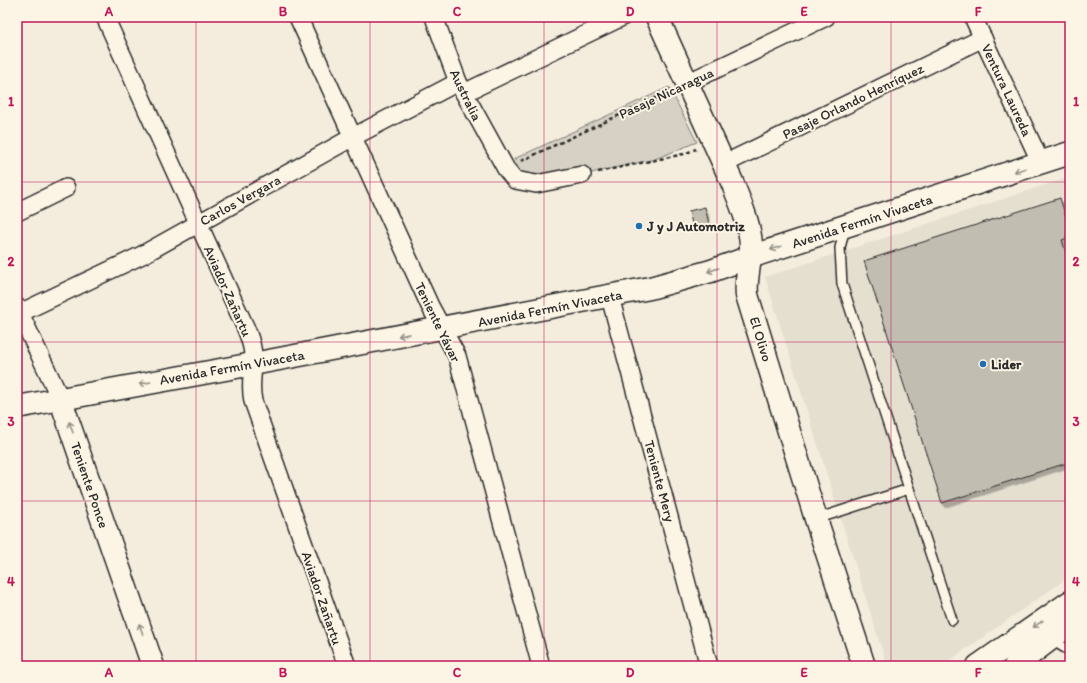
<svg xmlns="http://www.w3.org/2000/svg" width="1087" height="683" font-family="Itim,sans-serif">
<defs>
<filter id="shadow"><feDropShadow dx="2.5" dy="4.5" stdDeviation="0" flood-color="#0004"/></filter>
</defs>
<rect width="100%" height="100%" fill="#f4edde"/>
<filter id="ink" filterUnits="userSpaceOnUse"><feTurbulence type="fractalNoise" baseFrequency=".025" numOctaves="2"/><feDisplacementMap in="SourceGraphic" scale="8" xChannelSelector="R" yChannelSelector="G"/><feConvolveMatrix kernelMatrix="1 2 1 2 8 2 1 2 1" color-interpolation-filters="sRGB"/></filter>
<g filter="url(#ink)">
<polygon fill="#e5dfd0" points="1070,177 1070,576 942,666 887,666 765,277"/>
<polygon fill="#d6d1c4" stroke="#807e78" points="669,87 697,142 655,159 559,180 521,174 514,159"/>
<g fill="#c2bdb1" stroke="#2b2b2b" filter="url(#shadow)">
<polygon points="1060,198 1070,230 1070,237 1062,240 1070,266 1070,462 942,503 864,261"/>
<polygon points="705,207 709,224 693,228 689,211"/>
</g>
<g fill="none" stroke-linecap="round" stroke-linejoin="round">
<g stroke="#2b2b2b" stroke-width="12">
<g id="lane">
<polyline points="845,227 840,248 842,284 952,620"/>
<polyline points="816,519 909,489"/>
<polyline points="1050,639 1070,651"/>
</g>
</g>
<g stroke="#2b2b2b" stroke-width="20">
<g id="street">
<path d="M105,17L247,331C250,339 253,347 253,356C254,373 249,383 253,401L347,666"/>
<polyline points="298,17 430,306 457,356 541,666"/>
<polyline points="434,17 458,82 506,169 515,180 536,184 582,175"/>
<polyline points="973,17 1041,163"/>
<polyline points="687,83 826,17"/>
<polyline points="464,93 622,17"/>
<polyline points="724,164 983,38"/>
<polyline points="17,212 66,188"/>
<polyline points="610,297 709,666"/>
<polyline points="17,307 60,398"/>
<polyline points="20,313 142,255 353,137 458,82"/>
</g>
</g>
<g stroke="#2b2b2b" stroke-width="25">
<g id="secondary">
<path d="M657,17L732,182C740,202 750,224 751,245C751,262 745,278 747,295L816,519L864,666"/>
<polyline points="60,398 153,666"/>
<polyline points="17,407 253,364 650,288 711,271 750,257 1070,153"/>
</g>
</g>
<g stroke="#2b2b2b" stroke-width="25">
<g id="primary">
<polyline points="978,666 1070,602"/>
<polyline points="1015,666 1070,624"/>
</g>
</g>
<g stroke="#2b2b2b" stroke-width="2.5" stroke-dasharray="4 3" stroke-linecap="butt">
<polyline points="521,161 671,91"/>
<polyline points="598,172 684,154 696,149"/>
</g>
<use href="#lane" stroke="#fcf5e5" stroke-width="9"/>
<use href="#street" stroke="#fcf5e5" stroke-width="17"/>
<use href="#secondary" stroke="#fcf5e5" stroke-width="22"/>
<use href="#primary" stroke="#fcf5e5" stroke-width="22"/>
</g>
<defs><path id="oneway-shaft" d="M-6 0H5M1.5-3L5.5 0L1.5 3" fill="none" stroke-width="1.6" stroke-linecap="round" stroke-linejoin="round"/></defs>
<g stroke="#949088">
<use href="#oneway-shaft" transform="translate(1020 170) rotate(162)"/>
<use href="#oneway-shaft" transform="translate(776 248) rotate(162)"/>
<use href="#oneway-shaft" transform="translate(713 270) rotate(161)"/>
<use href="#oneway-shaft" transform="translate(404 335) rotate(169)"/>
<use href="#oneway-shaft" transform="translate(145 383) rotate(170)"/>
<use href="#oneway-shaft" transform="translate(71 427) rotate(-109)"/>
<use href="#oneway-shaft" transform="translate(1038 624) rotate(145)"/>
<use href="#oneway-shaft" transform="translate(141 629) rotate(-109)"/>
</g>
</g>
<path fill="none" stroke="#c2185b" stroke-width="1" stroke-opacity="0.55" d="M196,17V666M370,17V666M544,17V666M717,17V666M891,17V666M17,182H1070M17,342H1070M17,501H1070"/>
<g fill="#1f6fb2" stroke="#fcf5e5" stroke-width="1.5">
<circle cx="639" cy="226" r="4"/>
<circle cx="983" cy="364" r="4"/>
</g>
<g text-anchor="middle" stroke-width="4" stroke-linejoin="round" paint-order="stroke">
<g font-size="14" fill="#2b2b2b" stroke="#fcf5e5">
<text transform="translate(1007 90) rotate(65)" y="5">Ventura Laureda</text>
<text transform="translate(666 93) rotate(-25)" y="5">Pasaje Nicaragua</text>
<text transform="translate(466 95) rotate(64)" y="5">Australia</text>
<text transform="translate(853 101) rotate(-26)" y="5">Pasaje Orlando Henríquez</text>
<text transform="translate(240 200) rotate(-29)" y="5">Carlos Vergara</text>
<text transform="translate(862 221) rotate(-18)" y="5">Avenida Fermín Vivaceta</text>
<text transform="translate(228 291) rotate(66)" y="5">Aviador Zañartu</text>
<text transform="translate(550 308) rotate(-11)" y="5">Avenida Fermín Vivaceta</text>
<text transform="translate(438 322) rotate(64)" y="5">Teniente Yávar</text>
<text transform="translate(761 339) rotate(73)" y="5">El Olivo</text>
<text transform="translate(232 367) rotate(-10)" y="5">Avenida Fermín Vivaceta</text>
<text transform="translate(660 481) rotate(75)" y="5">Teniente Mery</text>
<text transform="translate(90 485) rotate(71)" y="5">Teniente Ponce</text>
<text transform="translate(322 598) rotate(71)" y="5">Aviador Zañartu</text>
</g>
<g font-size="14" font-weight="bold" fill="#2b2b2b" stroke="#fcf5e5" text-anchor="start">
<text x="647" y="231">J y J Automotriz</text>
<text x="991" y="369">Lider</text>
</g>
</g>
<rect width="1087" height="683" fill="none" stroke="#fcf5e5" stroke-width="44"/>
<rect x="22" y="22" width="1043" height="639" fill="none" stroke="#c2185b" stroke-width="1.5"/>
<g font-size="13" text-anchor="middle" font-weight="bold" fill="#c2185b">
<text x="109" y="16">A</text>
<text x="283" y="16">B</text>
<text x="457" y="16">C</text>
<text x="630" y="16">D</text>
<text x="804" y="16">E</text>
<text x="978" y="16">F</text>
<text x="11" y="106">1</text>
<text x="1076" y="106">1</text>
<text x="11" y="266">2</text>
<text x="1076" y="266">2</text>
<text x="11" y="426">3</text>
<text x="1076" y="426">3</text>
<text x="11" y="586">4</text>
<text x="1076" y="586">4</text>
<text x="109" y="677">A</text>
<text x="283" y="677">B</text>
<text x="457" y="677">C</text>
<text x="630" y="677">D</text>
<text x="804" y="677">E</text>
<text x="978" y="677">F</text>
</g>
</svg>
